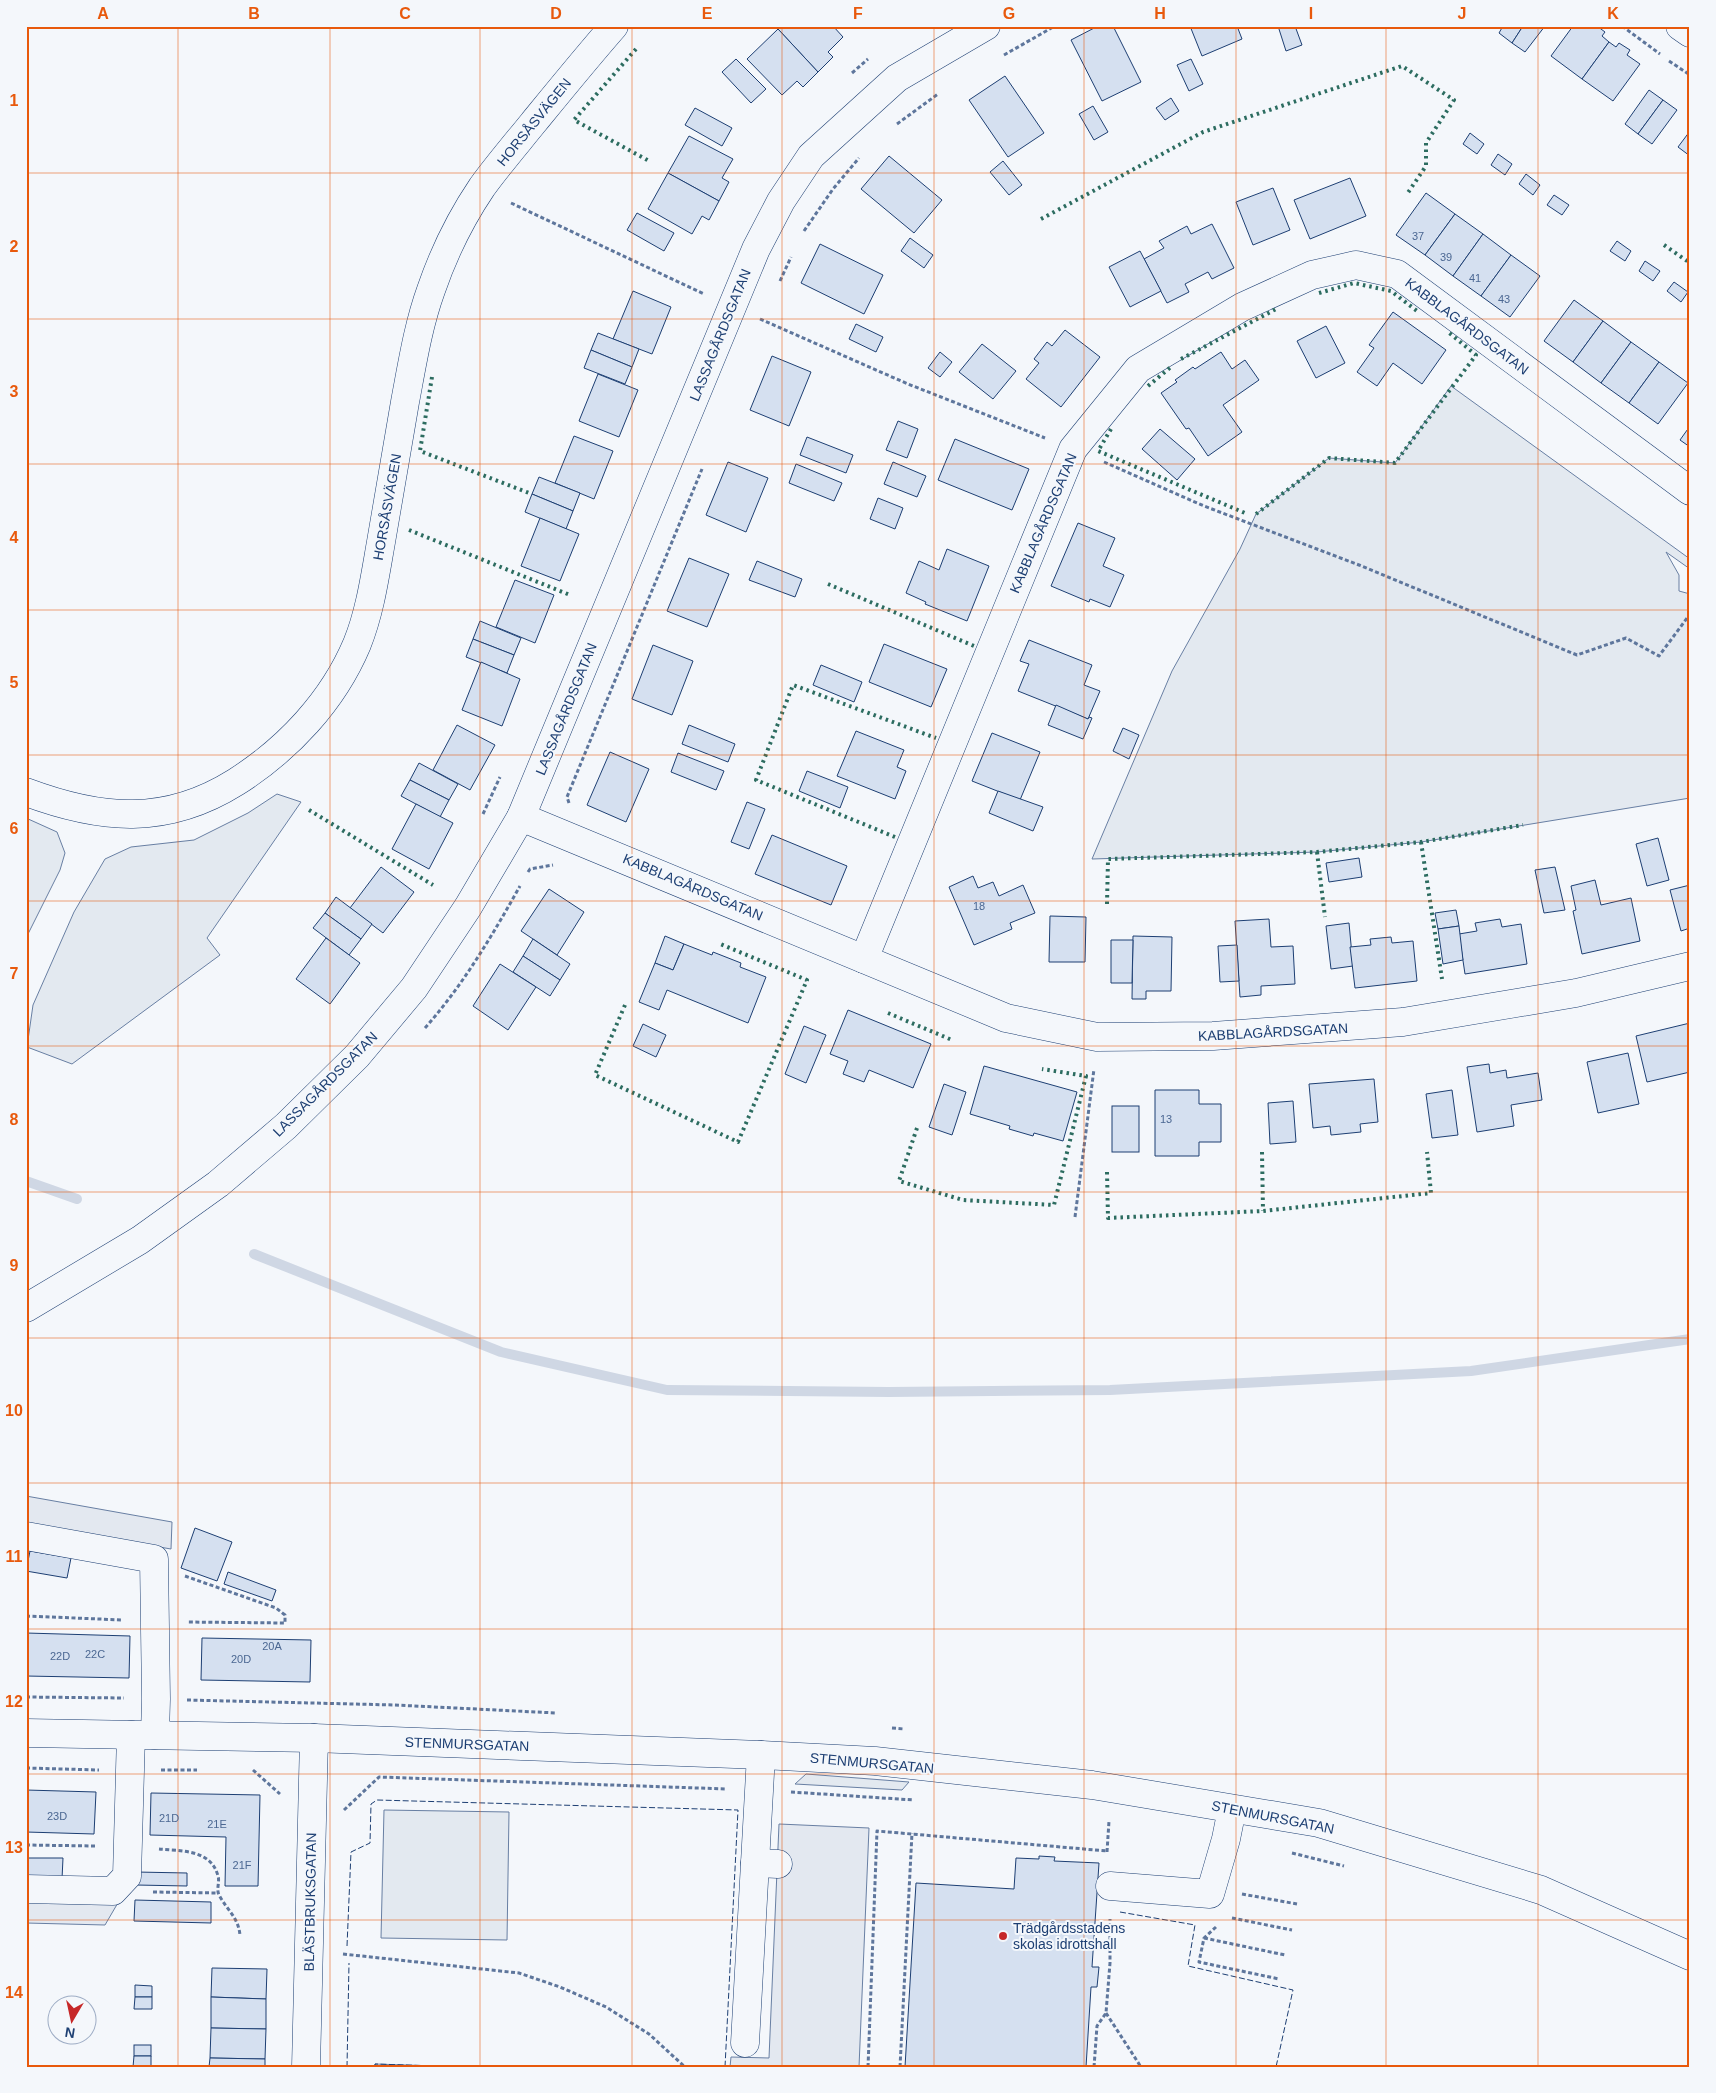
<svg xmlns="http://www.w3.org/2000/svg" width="1716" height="2093" font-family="Arial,sans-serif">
<rect width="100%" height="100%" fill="#f4f7fb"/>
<g fill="#e3e9f0" stroke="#687fa3">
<polygon points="1451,386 1690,559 1690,569 1666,552 1679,575 1679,591 1690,594 1690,798 1421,842 1317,852 1092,859 1172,671 1240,549 1256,514 1329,458 1395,463"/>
<polygon points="277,794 301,802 207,938 220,955 72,1064 27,1047 33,1005 74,912 105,859 131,847 194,840 248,813"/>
<polygon points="26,818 57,832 65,853 60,870 26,938"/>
<polygon points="806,1774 909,1782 902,1790 795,1784"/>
<polygon points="384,1810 509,1812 507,1940 381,1938"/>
<polygon points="375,2064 467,2067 375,2067"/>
</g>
<g fill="#e3e8f0" stroke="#687fa3">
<polygon points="26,1496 172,1522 171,1549 26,1524"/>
<polygon points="779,1824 869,1828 859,2067 730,2067 731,2057 769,2058"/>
<polygon points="26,1898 119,1901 105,1925 26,1923"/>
</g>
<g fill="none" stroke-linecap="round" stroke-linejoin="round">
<g stroke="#cfd7e4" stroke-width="10">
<polyline points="26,1181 77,1199"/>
<polyline points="254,1254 501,1352 667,1390 889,1392 1110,1390 1471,1371 1690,1339"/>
</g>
</g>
<g fill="#d5e0f0" stroke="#1d3f73">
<polygon points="781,26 833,26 843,37 828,52 833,57 818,72 778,29"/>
<polygon points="1098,26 1113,26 1141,82 1102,101 1071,40"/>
<polygon points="1190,26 1237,26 1242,39 1202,56"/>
<polygon points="1278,26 1295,26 1302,45 1286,51"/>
<polygon points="1503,26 1523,26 1512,43 1499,33"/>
<polygon points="1523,26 1545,26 1525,52 1512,43"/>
<polygon points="1573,26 1588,26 1591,29 1593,26 1597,26 1605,32 1602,36 1609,42 1582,79 1551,56"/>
<polygon points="778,29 818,72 803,87 797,81 782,95 747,59"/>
<polygon points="1609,42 1616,47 1619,43 1630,50 1627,55 1640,64 1613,101 1582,79"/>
<polygon points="736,59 766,89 751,103 722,72"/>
<polygon points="1191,59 1203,84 1189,91 1177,65"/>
<polygon points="1005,76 1044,133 1008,157 969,100"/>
<polygon points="1649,90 1663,100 1638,134 1625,124"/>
<polygon points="1171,98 1179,111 1165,120 1156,108"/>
<polygon points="1663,100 1677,110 1652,144 1638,134"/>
<polygon points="1093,106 1108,132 1094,140 1079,114"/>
<polygon points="695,108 732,128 722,146 685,125"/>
<polygon points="1690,131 1690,156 1678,147"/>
<polygon points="1470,133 1484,144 1477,154 1463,144"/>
<polygon points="689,136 733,159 722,178 729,182 719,201 668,173"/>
<polygon points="1498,154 1512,164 1505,175 1491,165"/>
<polygon points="889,156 942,200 914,233 861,189"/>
<polygon points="1003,161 1022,185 1009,195 990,172"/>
<polygon points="668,173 719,201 709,220 702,216 692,234 648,209"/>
<polygon points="1526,174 1540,185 1533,195 1519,184"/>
<polygon points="1350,178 1366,216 1310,239 1294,200"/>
<polygon points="1273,188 1290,230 1253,245 1236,202"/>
<polygon points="1426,193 1455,214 1425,255 1396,235"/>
<polygon points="1554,195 1569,205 1562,215 1547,205"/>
<polygon points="637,213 674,233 664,251 627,230"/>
<polygon points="1455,214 1483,234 1453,276 1425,255"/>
<polygon points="1212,224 1234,268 1212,279 1208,272 1185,284 1189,292 1167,303 1144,259 1164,248 1159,241 1187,226 1191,234"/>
<polygon points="1483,234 1511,255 1481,296 1453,276"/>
<polygon points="910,238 933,255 924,268 901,251"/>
<polygon points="1617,241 1631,251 1625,261 1610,251"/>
<polygon points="820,244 883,275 864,314 801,283"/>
<polygon points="1140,251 1161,291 1130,307 1109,267"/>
<polygon points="1511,255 1540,276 1510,317 1481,296"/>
<polygon points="1645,261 1660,271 1653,281 1639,271"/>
<polygon points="1674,282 1688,292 1681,302 1667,291"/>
<polygon points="633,291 671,307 652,354 613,339"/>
<polygon points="1574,300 1603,321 1573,362 1544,341"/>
<polygon points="1393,312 1446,350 1422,384 1393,363 1377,386 1357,372 1374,348 1369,345"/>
<polygon points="1603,321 1631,342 1601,383 1573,362"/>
<polygon points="856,324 883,337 876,352 849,339"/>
<polygon points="1326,326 1345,363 1316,378 1297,341"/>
<polygon points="1065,330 1100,357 1061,407 1026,379 1039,363 1034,359 1047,342 1052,346"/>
<polygon points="598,333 639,349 632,367 591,350"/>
<polygon points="1631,342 1659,362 1629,403 1601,383"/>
<polygon points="982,344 1016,371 993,399 959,372"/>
<polygon points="591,350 632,367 625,384 584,368"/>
<polygon points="940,352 952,362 940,377 928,368"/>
<polygon points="1221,352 1232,369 1245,360 1259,380 1223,405 1242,432 1208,456 1189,428 1186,429 1161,393 1177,382 1175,380 1193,367 1195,369"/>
<polygon points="772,356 811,372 789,426 750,410"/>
<polygon points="1659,362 1688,383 1658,424 1629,403"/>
<polygon points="598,374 638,390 619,437 579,421"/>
<polygon points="898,421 918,429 907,458 886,450"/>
<polygon points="1690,426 1690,447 1680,440"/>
<polygon points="1160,429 1195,459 1177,480 1142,449"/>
<polygon points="574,436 613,451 594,499 555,483"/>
<polygon points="807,437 853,455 846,473 800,455"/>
<polygon points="955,439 1029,469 1012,510 938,480"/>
<polygon points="728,462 768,478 746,532 706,515"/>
<polygon points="893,462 926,476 917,497 884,484"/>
<polygon points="796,464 842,483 834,501 789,483"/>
<polygon points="539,477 580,493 573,511 532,494"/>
<polygon points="532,494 573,511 566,529 525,512"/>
<polygon points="878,498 903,508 895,529 870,519"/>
<polygon points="540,518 579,534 560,581 521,566"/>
<polygon points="1078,523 1115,538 1103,566 1124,575 1110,607 1090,599 1089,602 1051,586"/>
<polygon points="947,549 989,566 967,621 925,604 926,602 906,593 919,561 939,570"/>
<polygon points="689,558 729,574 707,627 667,611"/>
<polygon points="757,561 802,579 795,597 749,580"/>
<polygon points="515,580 554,595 535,643 496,627"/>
<polygon points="480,621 521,638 514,655 473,639"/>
<polygon points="473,639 514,655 507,673 466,657"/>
<polygon points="1029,640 1092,665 1084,685 1100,691 1088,719 1018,691 1029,664 1020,661"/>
<polygon points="884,644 947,669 931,707 869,682"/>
<polygon points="653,645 693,661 672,715 632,699"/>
<polygon points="481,662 520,679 502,726 462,710"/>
<polygon points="821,665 862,682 854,702 813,685"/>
<polygon points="1056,705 1088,719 1089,717 1092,718 1083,739 1048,725"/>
<polygon points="457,725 495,745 470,790 433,770"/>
<polygon points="689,725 735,744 728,762 682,744"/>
<polygon points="1123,728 1139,735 1129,759 1113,751"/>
<polygon points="856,731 904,750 897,767 906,771 895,799 837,776"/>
<polygon points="992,733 1040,752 1020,800 972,781"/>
<polygon points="610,752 649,769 626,822 587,805"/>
<polygon points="678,753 724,771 716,790 671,772"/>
<polygon points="419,763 458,784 449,800 410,780"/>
<polygon points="807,771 848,787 840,808 799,791"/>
<polygon points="410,780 449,800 440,817 401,796"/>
<polygon points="998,791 1043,807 1033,831 989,813"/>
<polygon points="747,802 765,809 749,849 731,842"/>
<polygon points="416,804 453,823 429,869 392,849"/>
<polygon points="772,835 847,866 831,905 755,874"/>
<polygon points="1658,838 1669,880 1647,886 1636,844"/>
<polygon points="1359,858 1362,877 1329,882 1326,863"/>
<polygon points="381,867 414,892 383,933 350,908"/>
<polygon points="1555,867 1565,910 1544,913 1535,870"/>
<polygon points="973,876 978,888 993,882 999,896 1023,885 1035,913 1010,923 1012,929 974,945 949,887"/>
<polygon points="1595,880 1601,905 1631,898 1640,941 1582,954 1573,911 1576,910 1571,886"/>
<polygon points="1690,885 1690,928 1681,931 1670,890"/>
<polygon points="549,889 584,912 557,955 521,931"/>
<polygon points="336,897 372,924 361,939 325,913"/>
<polygon points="1456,910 1459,926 1438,929 1435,913"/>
<polygon points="325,913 361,939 349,955 313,928"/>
<polygon points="1050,916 1086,917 1085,962 1049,962"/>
<polygon points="1269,919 1271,947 1293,946 1295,984 1261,986 1261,995 1240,997 1235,921"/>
<polygon points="1500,919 1502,927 1521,924 1527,964 1465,974 1459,934 1477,931 1475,923"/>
<polygon points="1349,923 1353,966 1331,969 1326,926"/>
<polygon points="1459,926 1463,960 1443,964 1438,929"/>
<polygon points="665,936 684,944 673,970 655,963"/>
<polygon points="1133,936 1172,937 1171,991 1146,991 1146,999 1132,999"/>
<polygon points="1391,937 1392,943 1413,941 1417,981 1355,988 1350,947 1371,945 1370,939"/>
<polygon points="326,938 360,963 330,1004 296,979"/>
<polygon points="533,939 570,964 560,980 523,956"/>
<polygon points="1111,940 1133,940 1132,983 1111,983"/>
<polygon points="684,944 712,955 713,952 741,963 740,967 766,977 748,1023 667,990 659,1010 639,1002 655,963 673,970"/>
<polygon points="1237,945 1239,981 1220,982 1218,946"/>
<polygon points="523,956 560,980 550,996 513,972"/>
<polygon points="500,964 536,987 508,1030 473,1006"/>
<polygon points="848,1010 931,1044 913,1088 869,1070 864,1082 843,1074 848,1061 830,1054"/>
<polygon points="1690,1023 1690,1072 1647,1082 1636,1036"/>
<polygon points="643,1024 666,1035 656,1057 633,1046"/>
<polygon points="804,1026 826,1035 806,1083 785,1074"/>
<polygon points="1628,1053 1639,1104 1598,1113 1587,1062"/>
<polygon points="1489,1064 1490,1073 1506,1070 1507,1078 1538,1073 1542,1100 1511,1105 1514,1126 1477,1132 1467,1067"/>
<polygon points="984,1066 1077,1092 1063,1141 1034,1133 1033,1136 1009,1129 1010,1126 970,1114"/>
<polygon points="1374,1079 1378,1122 1360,1124 1361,1132 1331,1135 1330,1126 1313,1128 1309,1084"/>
<polygon points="944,1084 966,1092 952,1135 929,1127"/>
<polygon points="1155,1090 1199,1090 1199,1104 1221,1104 1221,1142 1199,1142 1199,1156 1155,1156"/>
<polygon points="1452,1090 1458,1135 1432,1138 1426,1094"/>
<polygon points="1293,1101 1296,1142 1270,1144 1268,1103"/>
<rect x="1112" y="1106" width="27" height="46"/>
<polygon points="195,1528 232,1542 217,1581 181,1568"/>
<polygon points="30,1551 71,1558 67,1578 26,1571"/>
<polygon points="228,1572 276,1590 272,1601 224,1584"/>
<polygon points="26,1633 130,1636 129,1678 26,1676"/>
<polygon points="202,1638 311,1640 310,1682 201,1680"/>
<polygon points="26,1790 96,1792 94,1834 26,1832"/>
<polygon points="151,1793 260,1795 258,1886 225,1886 226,1837 150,1835"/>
<polygon points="1039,1856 1055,1857 1054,1861 1099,1863 1092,1967 1099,1967 1097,1987 1091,1987 1086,2067 905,2067 916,1883 1014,1889 1016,1858 1039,1859"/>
<polygon points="26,1858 63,1858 62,1879 26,1878"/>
<polygon points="136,1872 187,1873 187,1886 136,1885"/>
<polygon points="135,1900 211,1902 211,1923 134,1921"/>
<polygon points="212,1968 267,1969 266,1999 211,1997"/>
<polygon points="135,1985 152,1986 152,1997 135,1997"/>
<polygon points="135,1997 152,1997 152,2009 134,2009"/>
<polygon points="211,1997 266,1999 266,2029 211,2028"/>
<polygon points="211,2028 266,2029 265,2059 210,2058"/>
<rect x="134" y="2045" width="17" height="11"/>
<polygon points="134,2056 151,2056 151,2067 133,2067"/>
<polygon points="210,2058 265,2059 265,2067 209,2067"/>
</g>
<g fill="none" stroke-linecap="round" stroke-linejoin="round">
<g stroke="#1d3f73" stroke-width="29">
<g id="minor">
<polyline points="1680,26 1690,33"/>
<path d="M26,792C101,820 166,826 236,782C288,749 333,701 357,644C370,612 375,576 381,542C389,496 397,449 405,402C412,365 418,326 431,290C443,255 461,218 482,187C498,165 516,144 533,123C560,90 586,58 614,26"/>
<polyline points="521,817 1006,1018 1097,1037 1213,1036 1403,1022 1576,993 1690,966"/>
<polyline points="864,959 1073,449 1138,369 1242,307 1312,275 1356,265 1397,274 1690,491"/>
<polyline points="26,1308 140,1240 218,1184 286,1126 357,1056 414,988 468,907 521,817 756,249 781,201 811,156 897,78 986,26"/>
<polyline points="26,1536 154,1559 156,1699 155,1735"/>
<polyline points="26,1733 314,1738 761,1755 875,1761 1092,1785 1319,1823 1541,1890 1690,1956"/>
<polyline points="755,1863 778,1864"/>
<polyline points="1110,1886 1210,1894 1226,1839 1232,1809"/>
<polyline points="26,1889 113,1891 127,1876 131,1735"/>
<polyline points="745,2043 761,1755"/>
<polyline points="306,2067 314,1738"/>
</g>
</g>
<g stroke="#5e769c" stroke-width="3" stroke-dasharray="4 2.5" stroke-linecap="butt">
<polyline points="1622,26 1660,54"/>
<polyline points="1004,55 1055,26"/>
<polyline points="1669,61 1690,75"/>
<polyline points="852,73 868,59"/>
<polyline points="897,124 938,94"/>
<polyline points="511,203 704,294"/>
<polyline points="804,231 833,189 859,158"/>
<polyline points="780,281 791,257"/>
<polyline points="760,319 908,384 1045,438"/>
<polyline points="1104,462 1204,506 1359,565 1577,655 1626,638 1659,656 1690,614"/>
<polyline points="569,803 567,797 702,469"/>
<polyline points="483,814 500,777"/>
<polyline points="528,872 530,869 553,865"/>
<path d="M425,1028C463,985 492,936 520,886"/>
<polyline points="1075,1217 1094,1069"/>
<polyline points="185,1576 276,1608 285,1615 285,1623 187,1622"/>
<polyline points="26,1616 123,1620"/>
<polyline points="26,1697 124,1698"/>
<polyline points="187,1700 395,1705 556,1713"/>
<polyline points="892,1728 904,1729"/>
<polyline points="26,1768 99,1770"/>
<polyline points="161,1770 197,1770"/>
<polyline points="253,1770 280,1794"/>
<polyline points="791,1792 914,1800"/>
<polyline points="344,1810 379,1777 727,1789"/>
<polyline points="26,1845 95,1846"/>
<path d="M159,1849C180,1851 211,1849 218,1876C220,1882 216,1889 219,1895C227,1910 239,1918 240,1936"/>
<polyline points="1107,1852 1109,1821"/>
<polyline points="1292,1853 1344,1866"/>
<polyline points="153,1892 218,1893"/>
<polyline points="1242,1894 1297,1904"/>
<polyline points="1232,1918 1292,1930"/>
<polyline points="1216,1927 1204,1938 1199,1962 1279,1979"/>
<polyline points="1204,1938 1285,1955"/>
<polyline points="343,1954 519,1973 560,1987 606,2007 649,2034 685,2067"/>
<polyline points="1106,2013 1141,2067"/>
<polyline points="868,2067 877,1831 1107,1851"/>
<polyline points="900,2067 912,1833"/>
<polyline points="1094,2067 1097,2026 1106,2013 1110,1963 1110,1919"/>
</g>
<use href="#minor" stroke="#f4f7fb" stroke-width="28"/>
<g stroke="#2c6c60" stroke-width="4" stroke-dasharray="2.5 4" stroke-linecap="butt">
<polyline points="636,49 574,120 651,162"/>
<polyline points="1041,219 1203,132 1402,66 1454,100 1426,143 1426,166 1407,194"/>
<polyline points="1664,245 1690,263"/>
<polyline points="1319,293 1354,283 1391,291 1417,311"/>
<polyline points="1181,359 1278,308"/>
<polyline points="432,377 420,451 529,493"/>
<polyline points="1148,386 1172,366"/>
<polyline points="1111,429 1098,451 1245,513"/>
<polyline points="1256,514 1329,458 1395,463 1476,355 1447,331"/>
<polyline points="409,530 570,595"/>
<polyline points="828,584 974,646"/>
<polyline points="309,810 433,885"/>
<polyline points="895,837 756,780 793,685 936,738"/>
<polyline points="1421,842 1442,979"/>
<polyline points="1317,852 1325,917"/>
<polyline points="1107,904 1108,859 1317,852 1421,842 1523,825"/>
<polyline points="625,1005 595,1075 738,1142 807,980 718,943"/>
<polyline points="888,1013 952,1040"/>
<polyline points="917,1128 899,1181 963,1200 1054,1205 1086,1076 1042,1069"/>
<polyline points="1262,1152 1263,1211"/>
<polyline points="1107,1172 1108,1218 1263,1211 1431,1193 1427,1152"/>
</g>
<g stroke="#1d3f73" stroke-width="1" stroke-dasharray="6 2.5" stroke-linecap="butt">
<polyline points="1120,1912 1195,1925 1188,1966 1293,1990 1276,2067"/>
<polyline points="347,1946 351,1852 370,1843 371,1804 377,1800 738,1810 725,2067"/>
<polyline points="347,2067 349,1963"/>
<polyline points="375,2067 375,2064 467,2067"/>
</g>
</g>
<path fill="none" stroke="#e8590c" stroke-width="1" stroke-opacity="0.55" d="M178,26V2067M330,26V2067M480,26V2067M632,26V2067M782,26V2067M934,26V2067M1084,26V2067M1236,26V2067M1386,26V2067M1538,26V2067M26,173H1690M26,319H1690M26,464H1690M26,610H1690M26,755H1690M26,901H1690M26,1046H1690M26,1192H1690M26,1338H1690M26,1483H1690M26,1629H1690M26,1774H1690M26,1920H1690"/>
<circle fill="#c62828" stroke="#f4f7fb" stroke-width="2" cx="1003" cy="1936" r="5"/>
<g text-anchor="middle" stroke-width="4" stroke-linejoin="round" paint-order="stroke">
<g font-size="11" fill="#4b6792">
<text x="1418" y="240">37</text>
<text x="1446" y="261">39</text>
<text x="1475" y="282">41</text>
<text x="1504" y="303">43</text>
<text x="979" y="910">18</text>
<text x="1166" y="1123">13</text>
<text x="272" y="1650">20A</text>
<text x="95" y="1658">22C</text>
<text x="60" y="1660">22D</text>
<text x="241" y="1663">20D</text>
<text x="57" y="1820">23D</text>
<text x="169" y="1822">21D</text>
<text x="217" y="1828">21E</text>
<text x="242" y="1869">21F</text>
</g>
<g font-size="14" fill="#1d3f73" stroke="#f4f7fb">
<text transform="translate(534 122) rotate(-51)" y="5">HORSÅSVÄGEN</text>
<text transform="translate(1467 326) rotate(37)" y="5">KABBLAGÅRDSGATAN</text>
<text transform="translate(720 335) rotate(-68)" y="5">LASSAGÅRDSGATAN</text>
<text transform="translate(387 507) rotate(-80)" y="5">HORSÅSVÄGEN</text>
<text transform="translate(1043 523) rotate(-67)" y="5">KABBLAGÅRDSGATAN</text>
<text transform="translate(566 709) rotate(-68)" y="5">LASSAGÅRDSGATAN</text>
<text transform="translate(693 887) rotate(23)" y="5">KABBLAGÅRDSGATAN</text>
<text transform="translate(1273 1032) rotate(-3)" y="5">KABBLAGÅRDSGATAN</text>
<text transform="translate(325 1084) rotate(-45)" y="5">LASSAGÅRDSGATAN</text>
<text transform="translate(467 1744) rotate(2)" y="5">STENMURSGATAN</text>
<text transform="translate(872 1763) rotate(5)" y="5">STENMURSGATAN</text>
<text transform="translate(1273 1817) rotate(11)" y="5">STENMURSGATAN</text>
<text transform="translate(310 1902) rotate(-89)" y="5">BLÄSTBRUKSGATAN</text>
</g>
<g font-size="14" fill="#1d3f73" stroke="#f4f7fb" text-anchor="start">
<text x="1013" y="1933">Trädgårdsstadens<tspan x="1013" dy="16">skolas idrottshall</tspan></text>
</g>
</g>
<rect width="1716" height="2093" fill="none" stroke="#f4f7fb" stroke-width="55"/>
<g transform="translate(72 2020) rotate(189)"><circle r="24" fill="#f4f7fb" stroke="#9eadc5"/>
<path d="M0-4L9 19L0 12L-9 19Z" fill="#c62828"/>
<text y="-8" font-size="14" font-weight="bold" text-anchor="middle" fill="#1d3f73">N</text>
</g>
<rect x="28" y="28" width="1660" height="2038" fill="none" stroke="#e8590c" stroke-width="2"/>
<g font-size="16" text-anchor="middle" font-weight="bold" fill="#e8590c">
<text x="103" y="19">A</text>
<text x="254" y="19">B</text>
<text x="405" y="19">C</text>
<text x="556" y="19">D</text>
<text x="707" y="19">E</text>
<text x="858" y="19">F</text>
<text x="1009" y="19">G</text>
<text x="1160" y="19">H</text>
<text x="1311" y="19">I</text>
<text x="1462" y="19">J</text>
<text x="1613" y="19">K</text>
<text x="14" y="106">1</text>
<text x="14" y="252">2</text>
<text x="14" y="397">3</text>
<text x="14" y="543">4</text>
<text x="14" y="688">5</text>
<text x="14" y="834">6</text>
<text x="14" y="979">7</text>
<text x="14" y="1125">8</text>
<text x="14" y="1271">9</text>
<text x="14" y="1416">10</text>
<text x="14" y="1562">11</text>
<text x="14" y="1707">12</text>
<text x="14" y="1853">13</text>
<text x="14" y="1998">14</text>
</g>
</svg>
